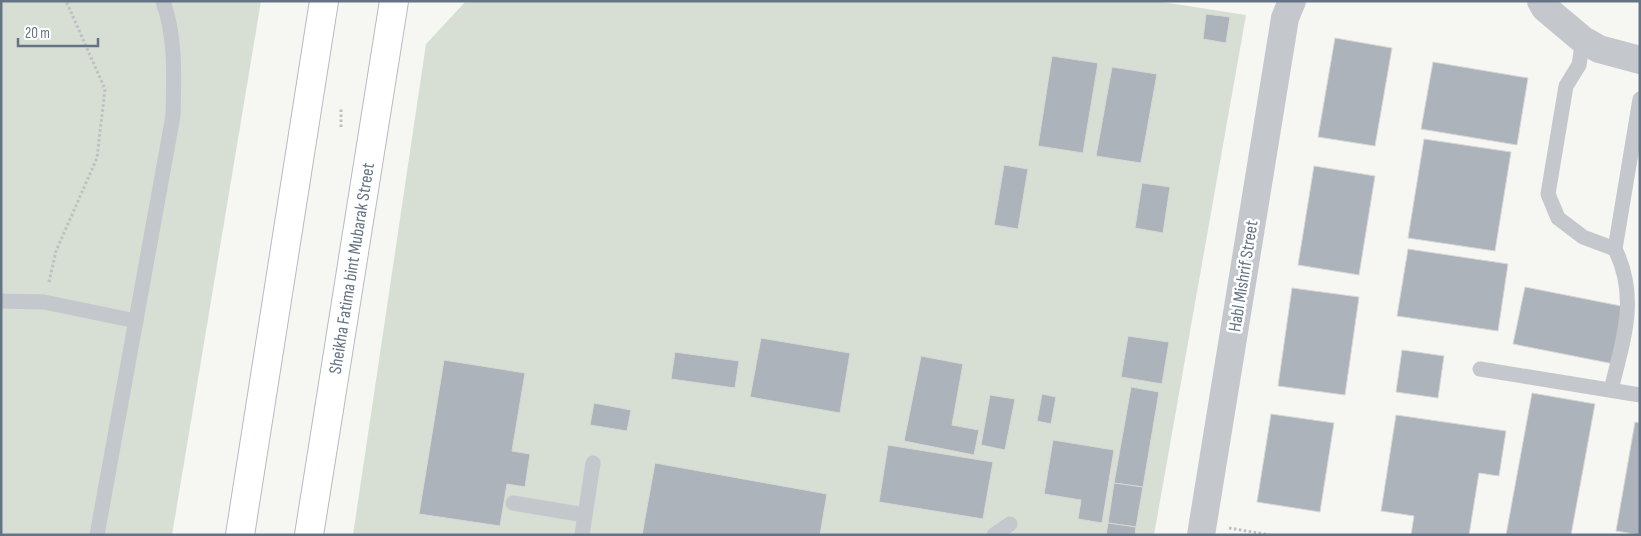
<svg xmlns="http://www.w3.org/2000/svg" width="1641" height="536" font-family="'Sofia Sans Condensed',sans-serif">
<rect width="100%" height="100%" fill="#f6f7f3"/>
<g fill="#d7ded4">
<polygon points="1,1 261,1 172,535 1,535"/>
<polygon points="466,1 1156,1 1246,15 1154,535 353,535 426,44"/>
</g>
<g fill="#acb3ba" stroke="#d8d8d6">
<polygon points="1206,14 1230,17 1226,43 1203,39"/>
<polygon points="1335,38 1392,48 1375,146 1318,137"/>
<polygon points="1052,56 1098,63 1083,153 1038,146"/>
<polygon points="1433,62 1528,78 1517,145 1421,129"/>
<polygon points="1112,67 1157,74 1141,163 1096,156"/>
<polygon points="1424,139 1511,152 1495,251 1408,238"/>
<polygon points="1004,165 1028,169 1018,229 994,225"/>
<polygon points="1314,166 1375,176 1359,275 1298,265"/>
<polygon points="1142,183 1170,187 1163,233 1135,228"/>
<polygon points="1408,249 1508,264 1498,331 1397,316"/>
<polygon points="1525,287 1626,307 1614,364 1513,344"/>
<polygon points="1292,288 1359,297 1345,395 1278,386"/>
<polygon points="1128,336 1169,342 1162,384 1121,377"/>
<polygon points="761,338 850,353 840,413 750,397"/>
<polygon points="1402,350 1444,356 1438,398 1396,392"/>
<polygon points="675,352 739,361 735,388 671,379"/>
<polygon points="921,356 963,364 952,425 979,430 974,455 904,441"/>
<polygon points="444,360 525,373 512,451 530,454 525,487 507,484 500,526 419,514"/>
<polygon points="1131,387 1159,392 1143,487 1114,483"/>
<polygon points="1532,393 1595,404 1571,535 1506,535"/>
<polygon points="1042,394 1056,397 1051,424 1037,421"/>
<polygon points="990,395 1015,399 1005,450 981,445"/>
<polygon points="594,403 631,410 627,431 590,425"/>
<polygon points="1271,414 1334,423 1320,512 1257,502"/>
<polygon points="1396,415 1506,431 1499,476 1479,473 1469,535 1411,535 1414,516 1381,511"/>
<polygon points="1635,422 1640,423 1640,535 1616,531"/>
<polygon points="1053,440 1114,450 1102,523 1078,519 1081,500 1044,494"/>
<polygon points="888,445 993,462 983,519 879,502"/>
<polygon points="655,463 827,494 820,535 642,535"/>
<polygon points="1114,483 1143,487 1136,527 1108,523"/>
<polygon points="1108,523 1136,527 1135,535 1106,535"/>
</g>
<g fill="none" stroke-linecap="round" stroke-linejoin="round">
<g stroke="#b6bbc0" stroke-width="30">
<g id="secondary">
<polyline points="240,535 324,1"/>
<path id="s1" d="M309,535L394,1"/>
</g>
</g>
<g stroke="#bec0c2" stroke-width="3" stroke-dasharray="2.5 2.5" stroke-linecap="butt">
<polyline points="341,127 341,107"/>
<polyline points="49,282 56,251 97,158 105,89 66,1"/>
<polyline points="1229,528 1270,535"/>
</g>
<g stroke="#c4c7cb" stroke-width="15">
<polyline points="1583,40 1579,65 1566,86 1548,194 1558,218 1583,237 1615,249"/>
<polyline points="1,301 44,302 136,321"/>
<polyline points="1480,369 1640,395"/>
<path d="M1611,390C1623,340 1639,298 1615,249L1640,99"/>
<polyline points="513,503 585,515"/>
<path d="M97,535L173,116C174,77 176,38 163,1"/>
<polyline points="582,535 593,463"/>
<polyline points="994,535 1010,524"/>
</g>
<g stroke="#c4c7cb" stroke-width="28">
<polyline points="1541,1 1545,8 1583,40 1599,49 1640,60"/>
<polyline points="1201,535 1285,18 1292,1"/>
</g>
<use href="#secondary" stroke="#fff" stroke-width="28"/>
</g>
<g text-anchor="middle" stroke-width="5" stroke-linejoin="round" paint-order="stroke">
<g font-size="18" fill="#657485" stroke="#fff">
<text dy="6" stroke="none"><textPath href="#s1" startOffset="270">Sheikha Fatima bint Mubarak Street</textPath></text>
<text transform="translate(1243 276) rotate(-81)" y="6">Habl Mishrif Street</text>
</g>
</g>
<rect width="1641" height="536" fill="none" stroke="#657485" stroke-width="5"/>
<path d="M18 38v8h80v-8" fill="none" stroke="#657485" stroke-width="2.5"/>
<text x="25" y="38" font-size="15" fill="#657485" stroke="#ffffff" stroke-width="4" paint-order="stroke">20 m</text>
</svg>
